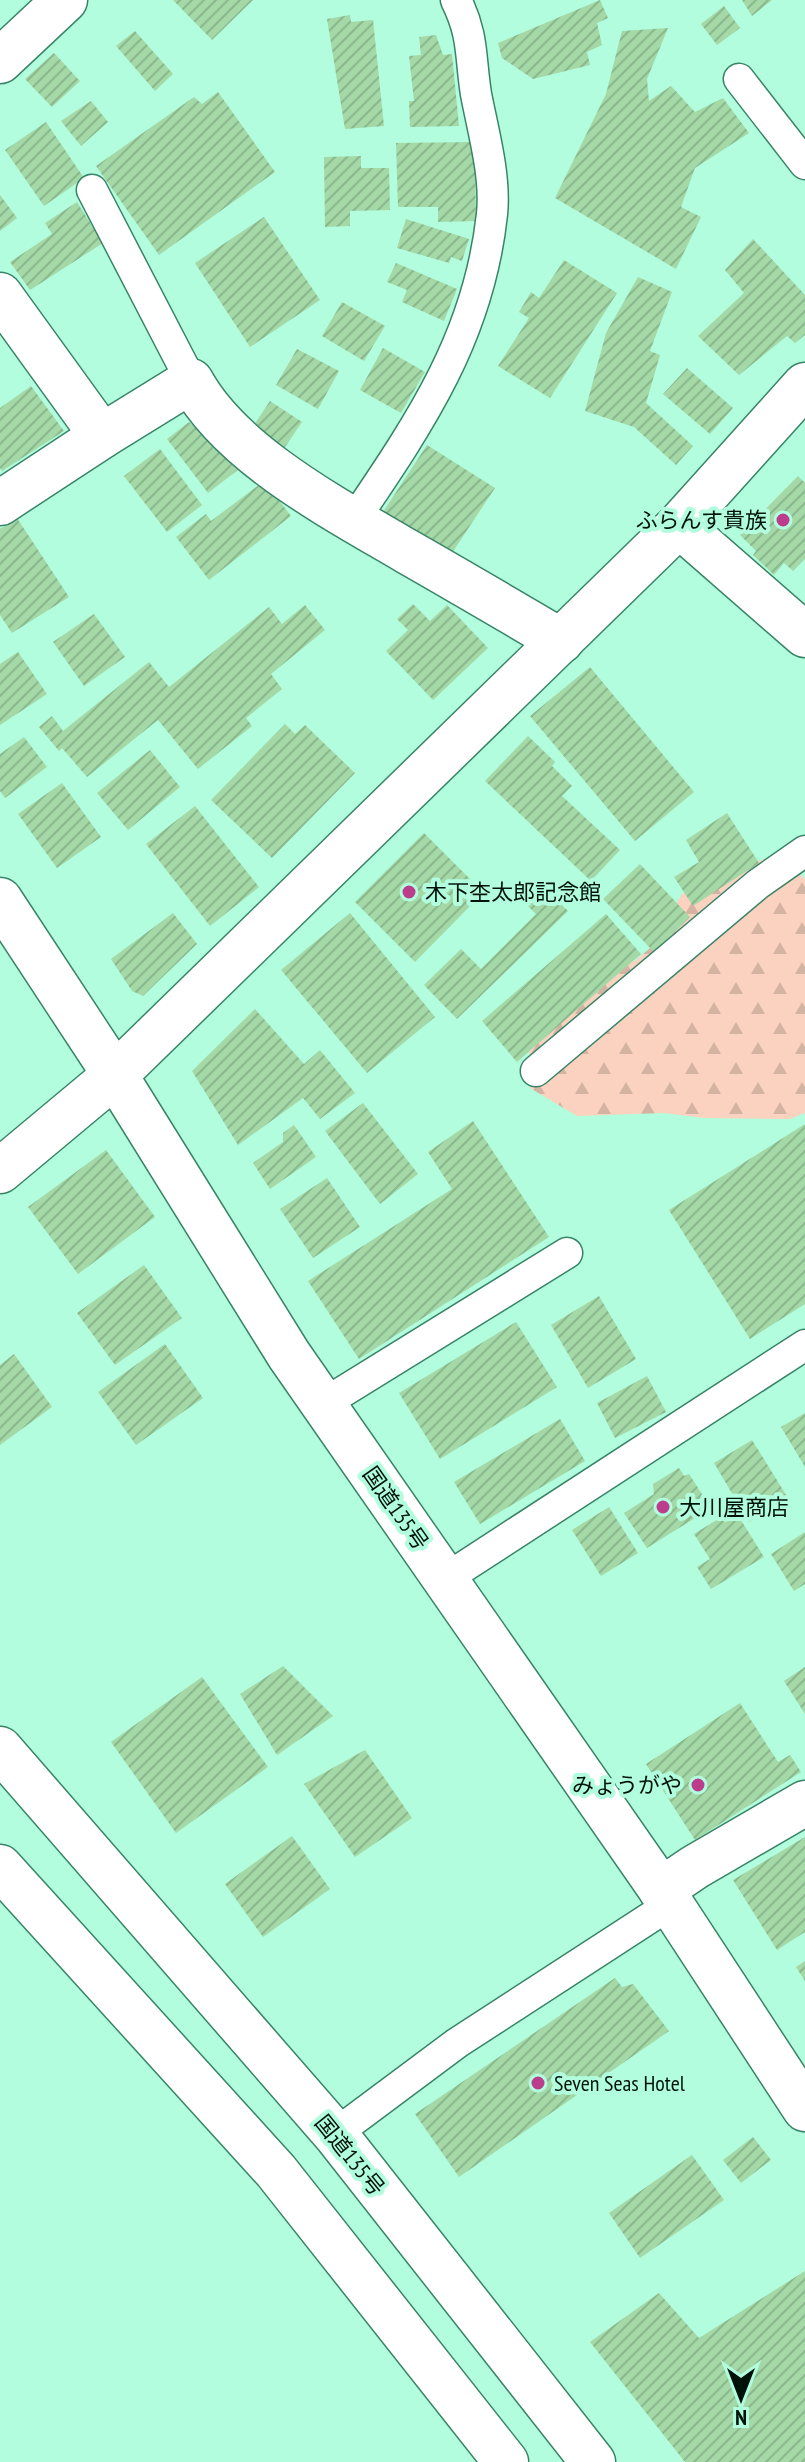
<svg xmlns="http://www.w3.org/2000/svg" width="805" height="2462" font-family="'PT Sans Narrow','Noto Sans JP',sans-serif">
<defs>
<pattern id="forest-firs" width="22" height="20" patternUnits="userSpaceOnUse" patternTransform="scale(2)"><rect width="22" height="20" fill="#fbd2bf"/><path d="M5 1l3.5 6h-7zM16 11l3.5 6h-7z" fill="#d5b3a3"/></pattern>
<pattern id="building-hatch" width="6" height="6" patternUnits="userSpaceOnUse" patternTransform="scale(2)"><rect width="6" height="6" fill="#a4d8a6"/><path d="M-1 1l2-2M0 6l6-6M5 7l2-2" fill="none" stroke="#8bb88e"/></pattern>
</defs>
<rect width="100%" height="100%" fill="#b1fddd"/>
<polygon fill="url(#forest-firs)" points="779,854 805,879 805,1113 790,1119 704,1118 664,1113 577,1116 530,1088 529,1049 616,965 635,961 650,948 682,894 697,883"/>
<g fill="url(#building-hatch)">
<polygon points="173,0 253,0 212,40"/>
<polygon points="600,0 608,18 597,23 602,45 587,52 590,65 533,79 502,58 498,43"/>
<polygon points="742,0 772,0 752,16"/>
<polygon points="724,6 740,28 717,45 701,24"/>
<polygon points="350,15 351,22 373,20 384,126 345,129 327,19"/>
<polygon points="668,28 647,79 649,101 671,86 695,112 723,98 749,133 695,168 681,207 701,217 676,269 555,198 606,94 622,31"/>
<polygon points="135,31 173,74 155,91 116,46"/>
<polygon points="436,35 443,55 452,54 459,126 410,127 409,101 414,101 409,56 421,55 419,37"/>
<polygon points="54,53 80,81 52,107 25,79"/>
<polygon points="218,92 275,172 159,255 96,166 194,97 202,104"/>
<polygon points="91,101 108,122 81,146 61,121"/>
<polygon points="46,122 84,178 44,206 5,150"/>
<polygon points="475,142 476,221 438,222 438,207 398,207 396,143"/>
<polygon points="361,156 361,168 389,168 390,210 350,211 350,226 325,227 324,157"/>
<polygon points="0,195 17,218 0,231"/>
<polygon points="77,202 103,243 30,290 10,262 52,234 45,223"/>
<polygon points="264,217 320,300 250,347 195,263"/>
<polygon points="406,219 469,239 462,261 451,257 449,263 397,248"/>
<polygon points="753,239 805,295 805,335 795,343 787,336 739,375 698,336 744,293 725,270"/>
<polygon points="564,260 617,293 550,398 498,366 529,318 519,312 531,292 539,298"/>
<polygon points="396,263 457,289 444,321 402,302 407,290 387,282"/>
<polygon points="638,277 672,292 650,351 660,355 646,403 693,446 676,465 634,427 585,411 606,333"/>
<polygon points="342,302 385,326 364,361 322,336"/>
<polygon points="383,348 425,372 401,413 360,390"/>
<polygon points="297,349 339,371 318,409 276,385"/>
<polygon points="687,368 733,408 710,434 663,394"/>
<polygon points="31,386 64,431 2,471 0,468 0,408"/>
<polygon points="270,401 302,422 281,453 250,431"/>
<polygon points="189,422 243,466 208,493 167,439"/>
<polygon points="427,445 495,488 450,556 383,512"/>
<polygon points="160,449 202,505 167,532 124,476"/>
<polygon points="798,476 805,483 805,559 793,571 784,563 774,575 753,555 756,551 740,535"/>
<polygon points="264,481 291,516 209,580 176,537 206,514 211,521"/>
<polygon points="17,518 69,597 12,633 0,615 0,529"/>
<polygon points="413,604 430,621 447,605 488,648 433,700 386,651 408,630 397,619"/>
<polygon points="305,605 325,630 271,674 282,689 246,718 252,726 198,769 158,720 87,777 62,748 59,751 39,727 52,716 63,731 149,662 169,687 269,607 282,624"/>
<polygon points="94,614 125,657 84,686 53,642"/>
<polygon points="18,652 47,694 0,725 0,664"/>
<polygon points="590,667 694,792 635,841 530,716"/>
<polygon points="285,724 295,734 305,725 355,773 272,858 211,800"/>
<polygon points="528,736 555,762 552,766 572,786 562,796 620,850 591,881 485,781"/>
<polygon points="24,737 47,767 5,798 0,791 0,754"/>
<polygon points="150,750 180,787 128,830 97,793"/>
<polygon points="62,783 101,837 57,868 18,814"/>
<polygon points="195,806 259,887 210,926 146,844"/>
<polygon points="727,813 759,863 693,906 674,877 699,862 686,840"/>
<polygon points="424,833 470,879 463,887 476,900 415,962 355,902"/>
<polygon points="640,864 690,917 654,952 603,899"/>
<polygon points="541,884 568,911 457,1019 424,985 461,949 481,969 536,914 523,901"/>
<polygon points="173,913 197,944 143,996 132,991 111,959"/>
<polygon points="350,913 435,1017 367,1073 281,970"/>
<polygon points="606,914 641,954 517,1062 482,1021"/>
<polygon points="255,1009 304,1064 320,1050 355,1093 320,1119 303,1098 238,1145 192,1071"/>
<polygon points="363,1103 418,1174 380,1204 325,1131"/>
<polygon points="473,1121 549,1237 359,1359 308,1281 452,1189 428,1152"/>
<polygon points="805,1124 805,1304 750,1339 669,1210"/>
<polygon points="294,1125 316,1157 270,1189 253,1163 283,1142 283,1133"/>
<polygon points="106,1150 155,1217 78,1274 28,1207"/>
<polygon points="327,1178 360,1227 313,1258 280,1209"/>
<polygon points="144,1265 182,1318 115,1365 77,1313"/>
<polygon points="599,1296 636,1359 588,1388 551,1325"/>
<polygon points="516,1322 557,1387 440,1459 399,1393"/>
<polygon points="165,1344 203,1398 136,1445 98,1392"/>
<polygon points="14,1354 52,1407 0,1445 0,1365"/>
<polygon points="647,1376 666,1412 615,1438 597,1403"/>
<polygon points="805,1413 805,1467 781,1427"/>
<polygon points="560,1419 585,1461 480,1524 454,1482"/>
<polygon points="752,1440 788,1498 749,1522 714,1463"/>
<polygon points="679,1468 684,1476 689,1474 711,1508 647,1548 624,1513 654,1494 653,1484"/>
<polygon points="609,1507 638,1553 601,1576 572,1530"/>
<polygon points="734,1509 764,1557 711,1589 697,1567 710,1559 694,1534"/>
<polygon points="805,1532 805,1584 794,1591 771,1554"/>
<polygon points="283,1666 333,1716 277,1755 240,1694"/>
<polygon points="805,1667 805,1714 784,1681"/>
<polygon points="202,1677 268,1767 176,1833 111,1742"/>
<polygon points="740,1703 778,1762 790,1755 801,1772 695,1840 646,1764"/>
<polygon points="365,1750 412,1818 355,1857 304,1784"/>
<polygon points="292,1836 330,1889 263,1937 225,1884"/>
<polygon points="805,1837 805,1932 777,1950 733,1880"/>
<polygon points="805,1961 805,1981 796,1967"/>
<polygon points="615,1978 622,1987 633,1984 669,2031 459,2177 415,2114"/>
<polygon points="753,2137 771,2160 741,2183 723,2160"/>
<polygon points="692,2155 724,2200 640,2258 609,2213"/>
<polygon points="805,2271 805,2462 685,2462 590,2342 659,2293 699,2338"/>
</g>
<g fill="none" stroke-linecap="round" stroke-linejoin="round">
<g stroke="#398468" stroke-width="33">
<g id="lane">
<polyline points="739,79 805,164"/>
<polyline points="92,190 191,381"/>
<path d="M354,520C421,421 479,336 492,214C496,176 483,131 476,94C470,57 474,36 456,0"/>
<polyline points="536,1071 758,884 805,851"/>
<polyline points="323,1404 567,1253"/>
<polyline points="445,1579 805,1345"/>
<polyline points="335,2134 457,2043 671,1904"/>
</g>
</g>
<g stroke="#398468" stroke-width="47">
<g id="street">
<polyline points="0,61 65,0"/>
<path d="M0,295L102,436L191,381C231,455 337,510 408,552C459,581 510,611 561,641"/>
<polyline points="0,503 102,436"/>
<polyline points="679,525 805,635"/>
<polyline points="0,1171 115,1075 679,525 805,385"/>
<polyline points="661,1890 695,1867 805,1803"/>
</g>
</g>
<g stroke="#398468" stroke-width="47">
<g id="highway">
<polyline points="0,900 115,1075 289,1355 671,1904 805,2109"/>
<polyline points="0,1749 335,2134 593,2462"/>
<polyline points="0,1867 276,2171 506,2462"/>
</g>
</g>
<use href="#lane" stroke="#fff" stroke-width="30"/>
<use href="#street" stroke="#fff" stroke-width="44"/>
<use href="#highway" stroke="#fff" stroke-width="44"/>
</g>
<g fill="#bb3d8c" stroke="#b1fddd" stroke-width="3">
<circle cx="783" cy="520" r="8"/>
<circle cx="409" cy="892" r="8"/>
<circle cx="663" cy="1507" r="8"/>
<circle cx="698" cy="1785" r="8"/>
<circle cx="538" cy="2083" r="8"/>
</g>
<g text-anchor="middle" stroke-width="8" stroke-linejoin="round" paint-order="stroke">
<g font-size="22" fill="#00130b" stroke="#b1fddd" text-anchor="start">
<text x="767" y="528" text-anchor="end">ふらんす貴族</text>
<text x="425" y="900">木下杢太郎記念館</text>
<text x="679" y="1515">大川屋商店</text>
<text x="682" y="1793" text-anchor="end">みょうがや</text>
<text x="554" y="2091">Seven Seas Hotel</text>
</g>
<g font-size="22" fill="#00130b" stroke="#b1fddd">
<text transform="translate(396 1508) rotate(55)" y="8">国道135号</text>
<text transform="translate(350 2155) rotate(51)" y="8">国道135号</text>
</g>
</g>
<g transform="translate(741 2398) rotate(180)" stroke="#b1fddd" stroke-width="6" paint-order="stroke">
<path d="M0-6L14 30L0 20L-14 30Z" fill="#00130b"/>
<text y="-12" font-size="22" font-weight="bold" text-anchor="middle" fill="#00130b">N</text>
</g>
</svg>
